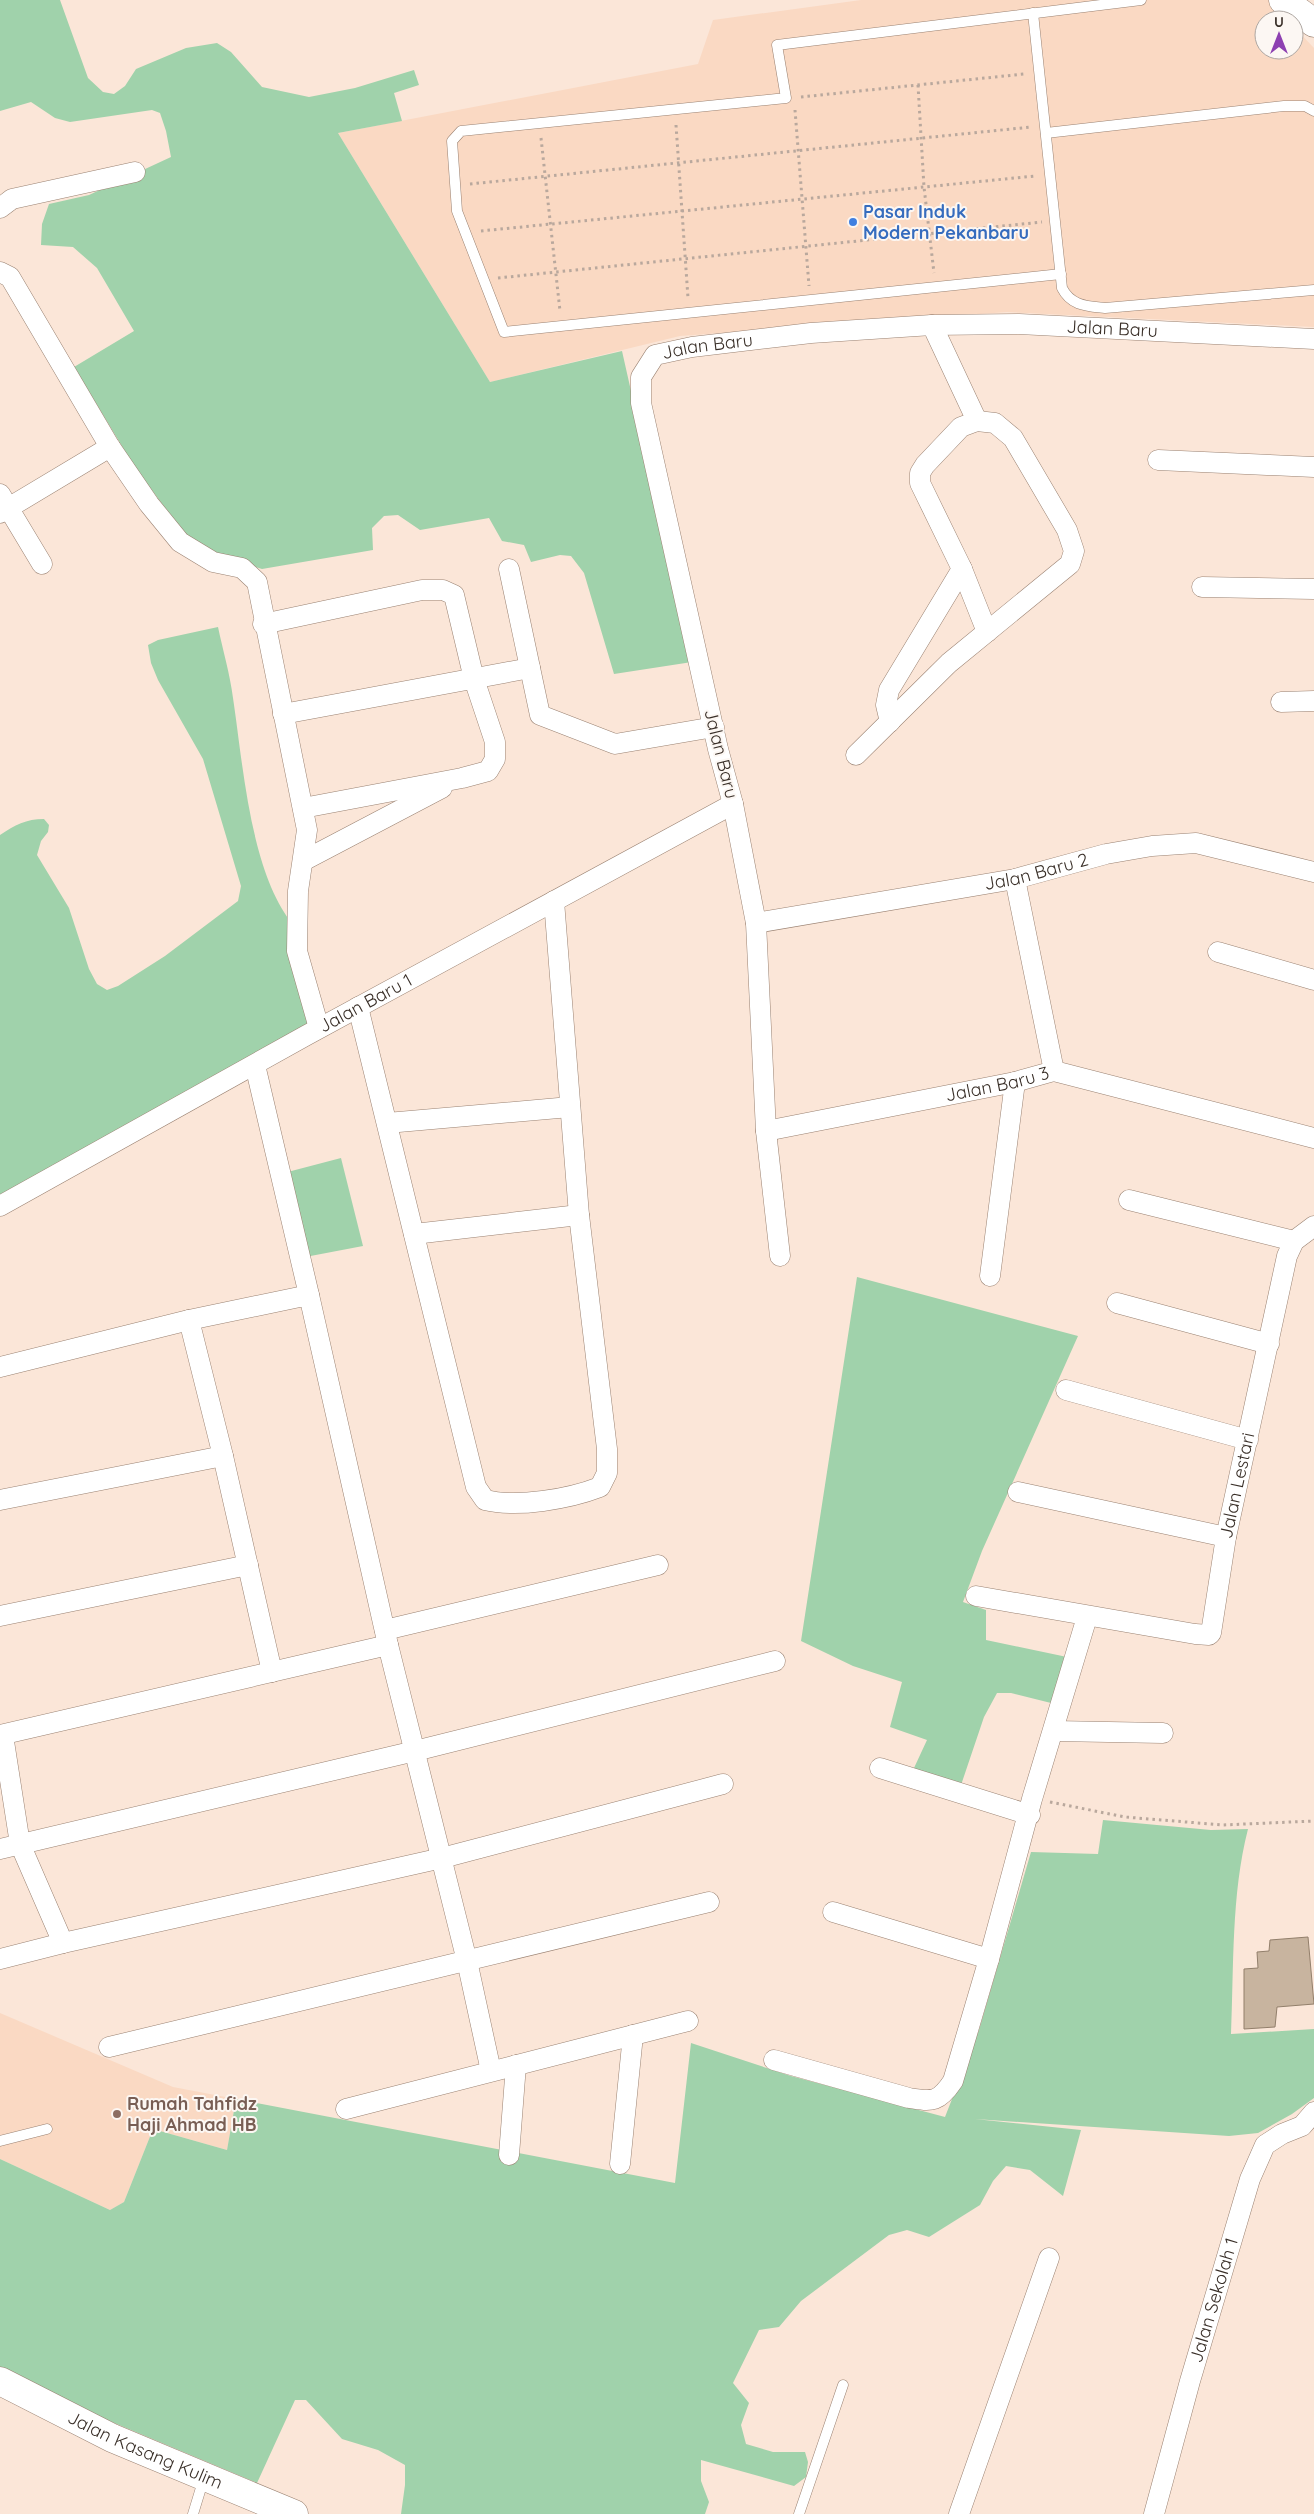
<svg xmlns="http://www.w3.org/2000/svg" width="1314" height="2514" font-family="Quicksand,sans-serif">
<rect width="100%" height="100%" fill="#fbe6d8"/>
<g fill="#fad9c3">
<polygon points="861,0 1268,0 1287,20 1264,20 1264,50 1294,50 1294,27 1314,48 1314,327 1007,312 680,336 490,382 338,133 698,64 713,20"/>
<polygon points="0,2013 173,2087 236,2099 227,2150 153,2129 124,2202 110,2210 0,2159"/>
</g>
<g fill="#a0d2ab">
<polygon points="0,0 60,0 88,78 103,92 114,94 125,86 136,69 186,48 217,43 231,52 262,87 309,97 355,88 414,70 419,85 394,93 402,121 338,133 490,382 622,351 692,662 614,674 584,573 571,556 560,555 531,562 524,545 502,541 489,518 420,530 398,515 384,516 372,528 373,550 262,569 215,555 188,539 134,466 74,367 134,331 97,268 73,247 41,245 42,224 49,204 89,195 171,157 166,131 160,113 152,110 70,122 55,118 31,102 0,111"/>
<path d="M218,627C223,651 230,674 233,698C243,764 250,869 291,922L311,1024L0,1201V835C15,825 26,819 44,819L49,825L48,832L41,841L37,855L69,908L89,969L97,984L107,990L118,986L165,956L238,901L241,886L203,759L158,680L151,663L148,645L158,640Z"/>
<polygon points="341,1158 363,1246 300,1258 280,1174"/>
<polygon points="857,1277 1078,1336 982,1551 963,1602 986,1610 986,1640 1067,1657 1055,1704 1011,1693 997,1693 984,1717 960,1788 910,1772 914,1768 927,1740 890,1727 902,1682 853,1666 801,1641"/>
<path d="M1103,1820L1211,1830L1248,1829C1231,1895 1234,1967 1231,2034L1314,2029V2098L1292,2114L1258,2133L1229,2136L975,2119L1081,2130L1063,2196L1030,2170L1006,2166L993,2181L980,2205L929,2237L907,2230L889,2235L801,2301L779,2327L759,2330L733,2383L749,2403L741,2425L746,2444L773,2452H805L808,2462L806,2477L794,2486L701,2460V2481L709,2502L705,2514H401L405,2485V2465L378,2450L342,2439L306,2400H295L257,2483L81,2409L0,2368V2159L110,2210L124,2202L153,2129L227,2150L236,2099L675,2183L691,2043L791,2076L945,2117L979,2030L1031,1852L1098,1854Z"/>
</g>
<polygon fill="#c8b49f" stroke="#927f6b" points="1308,1937 1314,2004 1277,2007 1275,2027 1244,2029 1244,1969 1258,1968 1257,1952 1269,1951 1270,1940"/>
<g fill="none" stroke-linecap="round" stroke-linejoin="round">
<g stroke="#9a8272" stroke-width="11">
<g id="lane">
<path d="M1033,13L1062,288C1071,306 1087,306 1105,308L1314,290"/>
<polyline points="1046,133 1284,106 1305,106 1314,111"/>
<polyline points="1061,274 504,332 457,211 452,141 461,131 786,98 777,45 1141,0"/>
<polyline points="0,2141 47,2129"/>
<polyline points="193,2514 204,2478"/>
<polyline points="799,2514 843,2385"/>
</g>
</g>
<g stroke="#9a8272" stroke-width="21">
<g id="street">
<polyline points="0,208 12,199 135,172"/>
<polyline points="0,272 10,277 110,447 149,504 180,542 213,562 242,568 257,582 307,830 298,891 297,951 319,1028"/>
<polyline points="1158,460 1314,467"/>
<polyline points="0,494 42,564"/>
<polyline points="0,513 110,447"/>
<polyline points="509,569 540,715 615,744 714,727"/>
<polyline points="962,569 987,632"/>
<polyline points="1202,587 1314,589"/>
<polyline points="263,624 422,590 443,590 454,595 474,679 495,742 495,759 488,771 462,778 303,808"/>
<polyline points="1281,702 1314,701"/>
<polyline points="283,714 530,668"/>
<polyline points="890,722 886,705 889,690 962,569 920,483 920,473 925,465 961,427 977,421 932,325"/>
<polyline points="856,755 949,663 1070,564 1074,551 1067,530 1013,438 995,423 977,421"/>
<polyline points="303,861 442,788"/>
<polyline points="1015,879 1054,1071"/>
<path id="s1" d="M756,923L1015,879L1106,854L1152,846L1196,843L1314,872"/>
<polyline points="1218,952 1314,980"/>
<path d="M358,1007L476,1487L485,1500C517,1508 569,1499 600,1487L607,1473V1449L579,1215L554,901"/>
<polyline points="255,1065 309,1295"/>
<polyline points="387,1123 570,1107"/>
<path id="s2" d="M766,1131L1015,1082L1054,1071L1314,1138"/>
<polyline points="1129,1200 1294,1241"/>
<path id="s3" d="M0,1206L307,1035L733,804"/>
<polyline points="414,1234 579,1215"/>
<path id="s4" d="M780,1256L766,1131L756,923L733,804L718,749L641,403V377L655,355L692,347L811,333L932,325L1019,324L1314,339"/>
<polyline points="990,1276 1015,1082"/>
<polyline points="1117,1303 1269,1344"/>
<polyline points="189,1320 223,1456 272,1672"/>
<polyline points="0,1367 189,1320 309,1295 388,1645 467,1961 491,2071"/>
<polyline points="1066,1390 1248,1440"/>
<polyline points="1018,1492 1226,1537"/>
<polyline points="0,1500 223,1456"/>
<path id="s5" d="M976,1596L1195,1634L1209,1635L1211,1633L1226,1537L1287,1256L1294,1241L1314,1226"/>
<polyline points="0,1616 248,1565"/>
<polyline points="385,1630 658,1565"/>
<polyline points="1054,1731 1163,1733"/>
<polyline points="0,1735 388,1645"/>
<polyline points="3,1735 20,1844 63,1943 442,1858 723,1784"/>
<polyline points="880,1768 1030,1815"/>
<polyline points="0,1849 415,1751 775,1661"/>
<polyline points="833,1912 989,1959"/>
<polyline points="0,1959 63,1943"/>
<polyline points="109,2047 709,1902"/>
<path d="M774,2060L909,2098C933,2102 939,2102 953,2081L989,1959L1032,1799L1087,1617"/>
<polyline points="346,2109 688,2021"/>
<polyline points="509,2155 516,2065"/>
<polyline points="620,2164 633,2035"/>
<polyline points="959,2514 1049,2258"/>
<path id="s6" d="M1154,2514L1190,2381L1250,2179L1265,2145L1282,2134L1302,2126L1314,2112"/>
</g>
</g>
<g stroke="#9a8272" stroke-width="29">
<g id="secondary">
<path id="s7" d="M0,2381L112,2438L294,2514"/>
</g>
</g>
<g stroke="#9a8272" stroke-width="29">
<polyline id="primary" points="1283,0 1314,23"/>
</g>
<g stroke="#b9a89d" stroke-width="3" stroke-dasharray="2.5 4" stroke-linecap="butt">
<polyline points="918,85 924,187 934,273"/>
<polyline points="801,97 1024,74"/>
<polyline points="795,110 809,286"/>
<polyline points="676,125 688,298"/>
<polyline points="541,138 560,311"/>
<polyline points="470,184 1031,127"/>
<polyline points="481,231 1035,176"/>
<polyline points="498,278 1042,222"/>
<polyline points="1050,1802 1125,1817 1223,1825 1314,1821"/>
</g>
<use href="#lane" stroke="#fff" stroke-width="10"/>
<use href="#street" stroke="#fff" stroke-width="20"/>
<use href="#secondary" stroke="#fff" stroke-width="28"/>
<use href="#primary" stroke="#fff" stroke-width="28"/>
</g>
<circle fill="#3f7fe0" stroke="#fcf7f3" stroke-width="2" cx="853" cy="222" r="5"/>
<circle fill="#8d6e63" stroke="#fcf7f3" stroke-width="2" cx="117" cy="2114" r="5"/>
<g text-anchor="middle" stroke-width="4" stroke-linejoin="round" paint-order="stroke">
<g font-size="18" font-weight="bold" fill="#366cbe" stroke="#fcf7f3" text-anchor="start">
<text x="863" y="218">Pasar Induk<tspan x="863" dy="21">Modern Pekanbaru</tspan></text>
</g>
<g font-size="18" fill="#392f28" stroke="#fcf7f3">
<text dy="6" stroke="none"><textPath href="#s4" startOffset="1378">Jalan Baru</textPath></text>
<text dy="6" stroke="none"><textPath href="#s4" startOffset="972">Jalan Baru</textPath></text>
<text transform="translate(721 754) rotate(76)" y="6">Jalan Baru</text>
<text dy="6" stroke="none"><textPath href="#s1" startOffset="285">Jalan Baru 2</textPath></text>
<text dy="6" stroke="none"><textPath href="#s3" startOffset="418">Jalan Baru 1</textPath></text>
<text dy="6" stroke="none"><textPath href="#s2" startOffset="236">Jalan Baru 3</textPath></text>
<text dy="6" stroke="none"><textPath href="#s5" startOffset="389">Jalan Lestari</textPath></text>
<text dy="6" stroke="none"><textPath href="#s6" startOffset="222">Jalan Sekolah 1</textPath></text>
<text dy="6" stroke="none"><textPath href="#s7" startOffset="161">Jalan Kasang Kulim</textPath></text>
</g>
<g font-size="18" font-weight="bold" fill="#785e54" stroke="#fcf7f3" text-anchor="start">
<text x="127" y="2110">Rumah Tahfidz<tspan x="127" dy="21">Haji Ahmad HB</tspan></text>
</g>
</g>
<g transform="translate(1279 35)"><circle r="24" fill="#fcf7f3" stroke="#aea7a2"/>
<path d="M0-4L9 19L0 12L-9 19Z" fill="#8d40b1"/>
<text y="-8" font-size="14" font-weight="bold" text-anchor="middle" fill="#392f28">U</text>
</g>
</svg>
